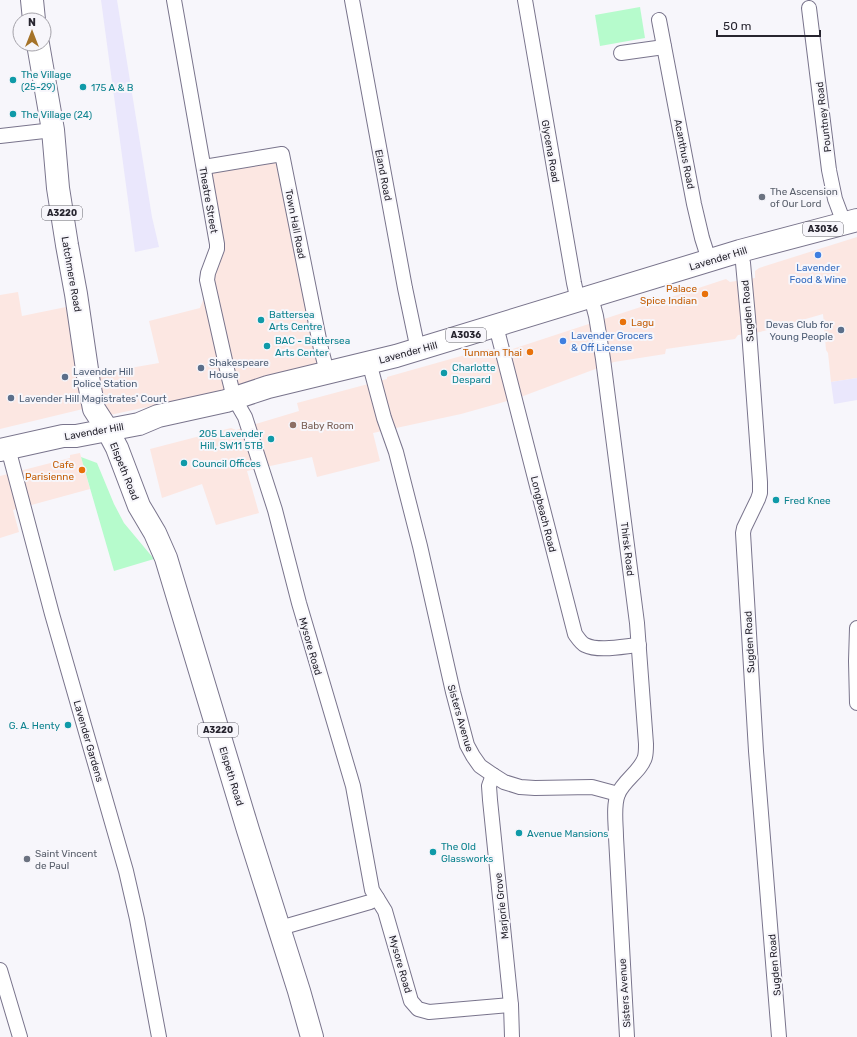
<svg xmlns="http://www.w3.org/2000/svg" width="857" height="1037" font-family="Rubik,sans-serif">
<rect width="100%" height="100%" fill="#f7f6fb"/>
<g fill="#fce7e2">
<polygon points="272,160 280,165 318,367 217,392 110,415 98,407 95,374 159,363 149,321 200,308 206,293 216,267 208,174 213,168"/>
<polygon points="857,237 857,378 831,382 828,353 826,350 823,314 760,332 738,335 735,339 666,349 665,354 614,362 518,398 461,414 373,433 380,461 317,477 312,457 247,471 259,513 216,525 202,484 162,498 150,449 231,428 236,430 299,411 297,403 387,379 387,377 486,349 489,349 491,356 726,279 730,282 755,278 755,271 759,268"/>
<polygon points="18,292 22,316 66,307 73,307 83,409 0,429 0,295"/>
<polygon points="80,453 90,489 13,510 19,532 0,538 0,476 70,458 70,455"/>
</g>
<g fill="#eae7fc">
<polygon points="101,0 117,0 152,217 159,247 135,252"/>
<polygon points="857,378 857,400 834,404 831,382"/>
</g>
<g fill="#b6fbcc">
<polygon points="640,7 645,38 600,46 595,15"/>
<polygon points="81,457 97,463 114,504 124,523 154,559 114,571"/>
</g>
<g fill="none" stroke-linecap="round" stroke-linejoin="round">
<g stroke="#79748c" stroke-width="16">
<g id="minor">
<polyline points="174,0 217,244 217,249 208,273 207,280 229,378 234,398 245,417 275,510 299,603 353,786 372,890 377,898 370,902 280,928"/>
<polyline points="352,0 405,288 418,350"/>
<polyline points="525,0 574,283 578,301"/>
<polyline points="809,8 829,170 835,199 844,223"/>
<polyline points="659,20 694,204 702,238 709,260"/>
<polyline points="621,53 664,47"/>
<polyline points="0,136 53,130"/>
<polyline points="204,167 282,154 321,349 327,372"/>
<polyline points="740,251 743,263 748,317 760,482 760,493 758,499 744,528 743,533 756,751 779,1037"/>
<path d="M591,297L596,316L603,359L637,623L646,744C646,748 646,753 645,757C641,771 624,780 618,794C613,806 616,824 616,837L627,1037"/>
<path d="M496,326L575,634C578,638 581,643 585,645C599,652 625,646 639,645"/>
<polyline points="369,362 384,418 396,452 420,546 453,692 467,745 473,756 480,766 493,775 504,782 520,787 535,788 592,787 618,794"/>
<polyline points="8,448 52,614 126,871 137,919 159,1037"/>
<polyline points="857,628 856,661 857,703"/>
<polyline points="493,775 489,786 490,800 511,1005 512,1037"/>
<polyline points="377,898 385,911 411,1001 418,1009 429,1012 511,1005"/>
<polyline points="0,970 20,1037"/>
</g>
</g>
<g stroke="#79748c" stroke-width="24">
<polyline id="primary" points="0,450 63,436 76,436 139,424 158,416 226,401 268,387 396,356 740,251 857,220"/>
</g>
<g stroke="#79748c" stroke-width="24">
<g id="trunk">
<polyline points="32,0 34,20"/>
<polyline points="38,44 53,130 58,188 67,245 76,294 89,383 94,409 107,429 117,448 139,506 155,533 166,558 248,830 299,991 312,1037"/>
</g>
</g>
<use href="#minor" stroke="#fff" stroke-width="14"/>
<use href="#primary" stroke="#fff" stroke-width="22"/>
<use href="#trunk" stroke="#fff" stroke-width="22"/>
</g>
<g fill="#0f9aa8" stroke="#f7f6fb" stroke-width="1.5">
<circle cx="13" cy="80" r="4"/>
<circle cx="83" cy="87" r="4"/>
<circle cx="13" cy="114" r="4"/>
<circle cx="261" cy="320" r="4"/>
<circle cx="267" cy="346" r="4"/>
<circle cx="444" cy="373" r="4"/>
<circle cx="271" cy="439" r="4"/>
<circle cx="184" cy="463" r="4"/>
<circle cx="776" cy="500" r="4"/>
<circle cx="68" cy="725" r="4"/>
<circle cx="519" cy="833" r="4"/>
<circle cx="433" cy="852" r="4"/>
</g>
<g fill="#6b7280" stroke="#f7f6fb" stroke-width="1.5">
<circle cx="762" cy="197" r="4"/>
<circle cx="27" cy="859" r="4"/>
</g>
<g fill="#3f7fe0" stroke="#f7f6fb" stroke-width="1.5">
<circle cx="818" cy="255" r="4"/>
<circle cx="563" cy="341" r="4"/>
</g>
<g fill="#e8710a" stroke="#f7f6fb" stroke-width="1.5">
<circle cx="705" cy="294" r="4"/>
<circle cx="623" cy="322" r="4"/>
<circle cx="530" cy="352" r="4"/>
<circle cx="82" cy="470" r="4"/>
</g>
<g fill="#5c6f8a" stroke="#f7f6fb" stroke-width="1.5">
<circle cx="841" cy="330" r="4"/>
<circle cx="201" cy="368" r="4"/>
<circle cx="65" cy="377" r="4"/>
<circle cx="11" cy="398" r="4"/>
</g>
<circle fill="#8d6e63" stroke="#f7f6fb" stroke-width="1.5" cx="293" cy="425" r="4"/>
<g text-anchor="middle" stroke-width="4" stroke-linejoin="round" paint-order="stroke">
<g fill="#f7f6fb" stroke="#65646c" stroke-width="1">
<rect x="42" y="206" width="40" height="14" rx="3"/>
<rect x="803" y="222" width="40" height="14" rx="3"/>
<rect x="446" y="328" width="40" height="14" rx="3"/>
<rect x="198" y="723" width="40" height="14" rx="3"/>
</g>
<g font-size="9" font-weight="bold" fill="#27252f">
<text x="62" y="216">A3220</text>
<text x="823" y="232">A3036</text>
<text x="466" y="338">A3036</text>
<text x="218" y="733">A3220</text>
</g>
<g font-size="10" fill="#0d838f" stroke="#f7f6fb" text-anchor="start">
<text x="21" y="78">The Village<tspan x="21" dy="12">(25-29)</tspan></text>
<text x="91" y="91">175 A &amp; B</text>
<text x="21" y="118">The Village (24)</text>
<text x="269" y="318">Battersea<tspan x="269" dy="12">Arts Centre</tspan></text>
<text x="275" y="344">BAC - Battersea<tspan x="275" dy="12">Arts Center</tspan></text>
<text x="452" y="371">Charlotte<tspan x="452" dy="12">Despard</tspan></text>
<text x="263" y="437" text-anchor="end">205 Lavender<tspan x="263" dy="12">Hill, SW11 5TB</tspan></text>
<text x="192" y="467">Council Offices</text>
<text x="784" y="504">Fred Knee</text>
<text x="60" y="729" text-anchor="end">G. A. Henty</text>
<text x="527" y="837">Avenue Mansions</text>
<text x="441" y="850">The Old<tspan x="441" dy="12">Glassworks</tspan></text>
</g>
<g font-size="10" fill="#27252f" stroke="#f7f6fb">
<text transform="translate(823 117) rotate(-97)" y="4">Pountney Road</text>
<text transform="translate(551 151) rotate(80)" y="4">Glycena Road</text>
<text transform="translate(685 154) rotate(79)" y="4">Acanthus Road</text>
<text transform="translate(384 175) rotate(79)" y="4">Eland Road</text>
<text transform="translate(209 200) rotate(80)" y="4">Theatre Street</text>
<text transform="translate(296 224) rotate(79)" y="4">Town Hall Road</text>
<text transform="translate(718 258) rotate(-17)" y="4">Lavender Hill</text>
<text transform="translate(72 274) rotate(80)" y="4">Latchmere Road</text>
<text transform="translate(747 311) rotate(-95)" y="4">Sugden Road</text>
<text transform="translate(408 352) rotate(-15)" y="4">Lavender Hill</text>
<text transform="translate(94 431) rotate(-10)" y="4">Lavender Hill</text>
<text transform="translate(125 471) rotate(68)" y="4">Elspeth Road</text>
<text transform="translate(544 514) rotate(76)" y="4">Longbeach Road</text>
<text transform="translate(628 549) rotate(83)" y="4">Thirsk Road</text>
<text transform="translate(749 642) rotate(-93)" y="4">Sugden Road</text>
<text transform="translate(311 646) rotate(74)" y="4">Mysore Road</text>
<text transform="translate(461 718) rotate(74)" y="4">Sisters Avenue</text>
<text transform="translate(89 741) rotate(74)" y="4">Lavender Gardens</text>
<text transform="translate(232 776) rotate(73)" y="4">Elspeth Road</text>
<text transform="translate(501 906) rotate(-96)" y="4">Marjorie Grove</text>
<text transform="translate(401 964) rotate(74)" y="4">Mysore Road</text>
<text transform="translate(774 965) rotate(-95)" y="4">Sugden Road</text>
<text transform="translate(624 993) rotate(-94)" y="4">Sisters Avenue</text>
</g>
<g font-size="10" fill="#5b616d" stroke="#f7f6fb" text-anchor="start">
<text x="770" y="195">The Ascension<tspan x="770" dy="12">of Our Lord</tspan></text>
<text x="35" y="857">Saint Vincent<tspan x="35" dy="12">de Paul</tspan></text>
</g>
<g font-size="10" fill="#366cbe" stroke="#f7f6fb">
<text x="818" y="271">Lavender<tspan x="818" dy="12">Food &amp; Wine</tspan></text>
<text x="571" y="339" text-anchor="start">Lavender Grocers<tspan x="571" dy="12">&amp; Off License</tspan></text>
</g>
<g font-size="10" fill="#c56008" stroke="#f7f6fb" text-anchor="end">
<text x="697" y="292">Palace<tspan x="697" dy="12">Spice Indian</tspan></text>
<text x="631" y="326" text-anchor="start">Lagu</text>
<text x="522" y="356">Tunman Thai</text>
<text x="74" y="468">Cafe<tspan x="74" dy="12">Parisienne</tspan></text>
</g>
<g font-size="10" fill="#4e5e75" stroke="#f7f6fb" text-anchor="start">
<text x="833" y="328" text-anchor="end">Devas Club for<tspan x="833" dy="12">Young People</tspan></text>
<text x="209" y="366">Shakespeare<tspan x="209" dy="12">House</tspan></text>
<text x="73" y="375">Lavender Hill<tspan x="73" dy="12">Police Station</tspan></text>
<text x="19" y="402">Lavender Hill Magistrates' Court</text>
</g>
<g font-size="10" fill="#785e54" stroke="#f7f6fb" text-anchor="start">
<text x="301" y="429">Baby Room</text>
</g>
</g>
<g transform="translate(32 32)"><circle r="19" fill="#f7f6fb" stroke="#a4a2a9"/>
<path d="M0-3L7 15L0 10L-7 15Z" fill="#a57329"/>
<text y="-6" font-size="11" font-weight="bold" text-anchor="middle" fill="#27252f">N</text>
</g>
<path d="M717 30v6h103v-6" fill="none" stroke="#27252f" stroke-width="2"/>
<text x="723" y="30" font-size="12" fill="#27252f" stroke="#f7f6fb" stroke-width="3" paint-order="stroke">50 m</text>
</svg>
